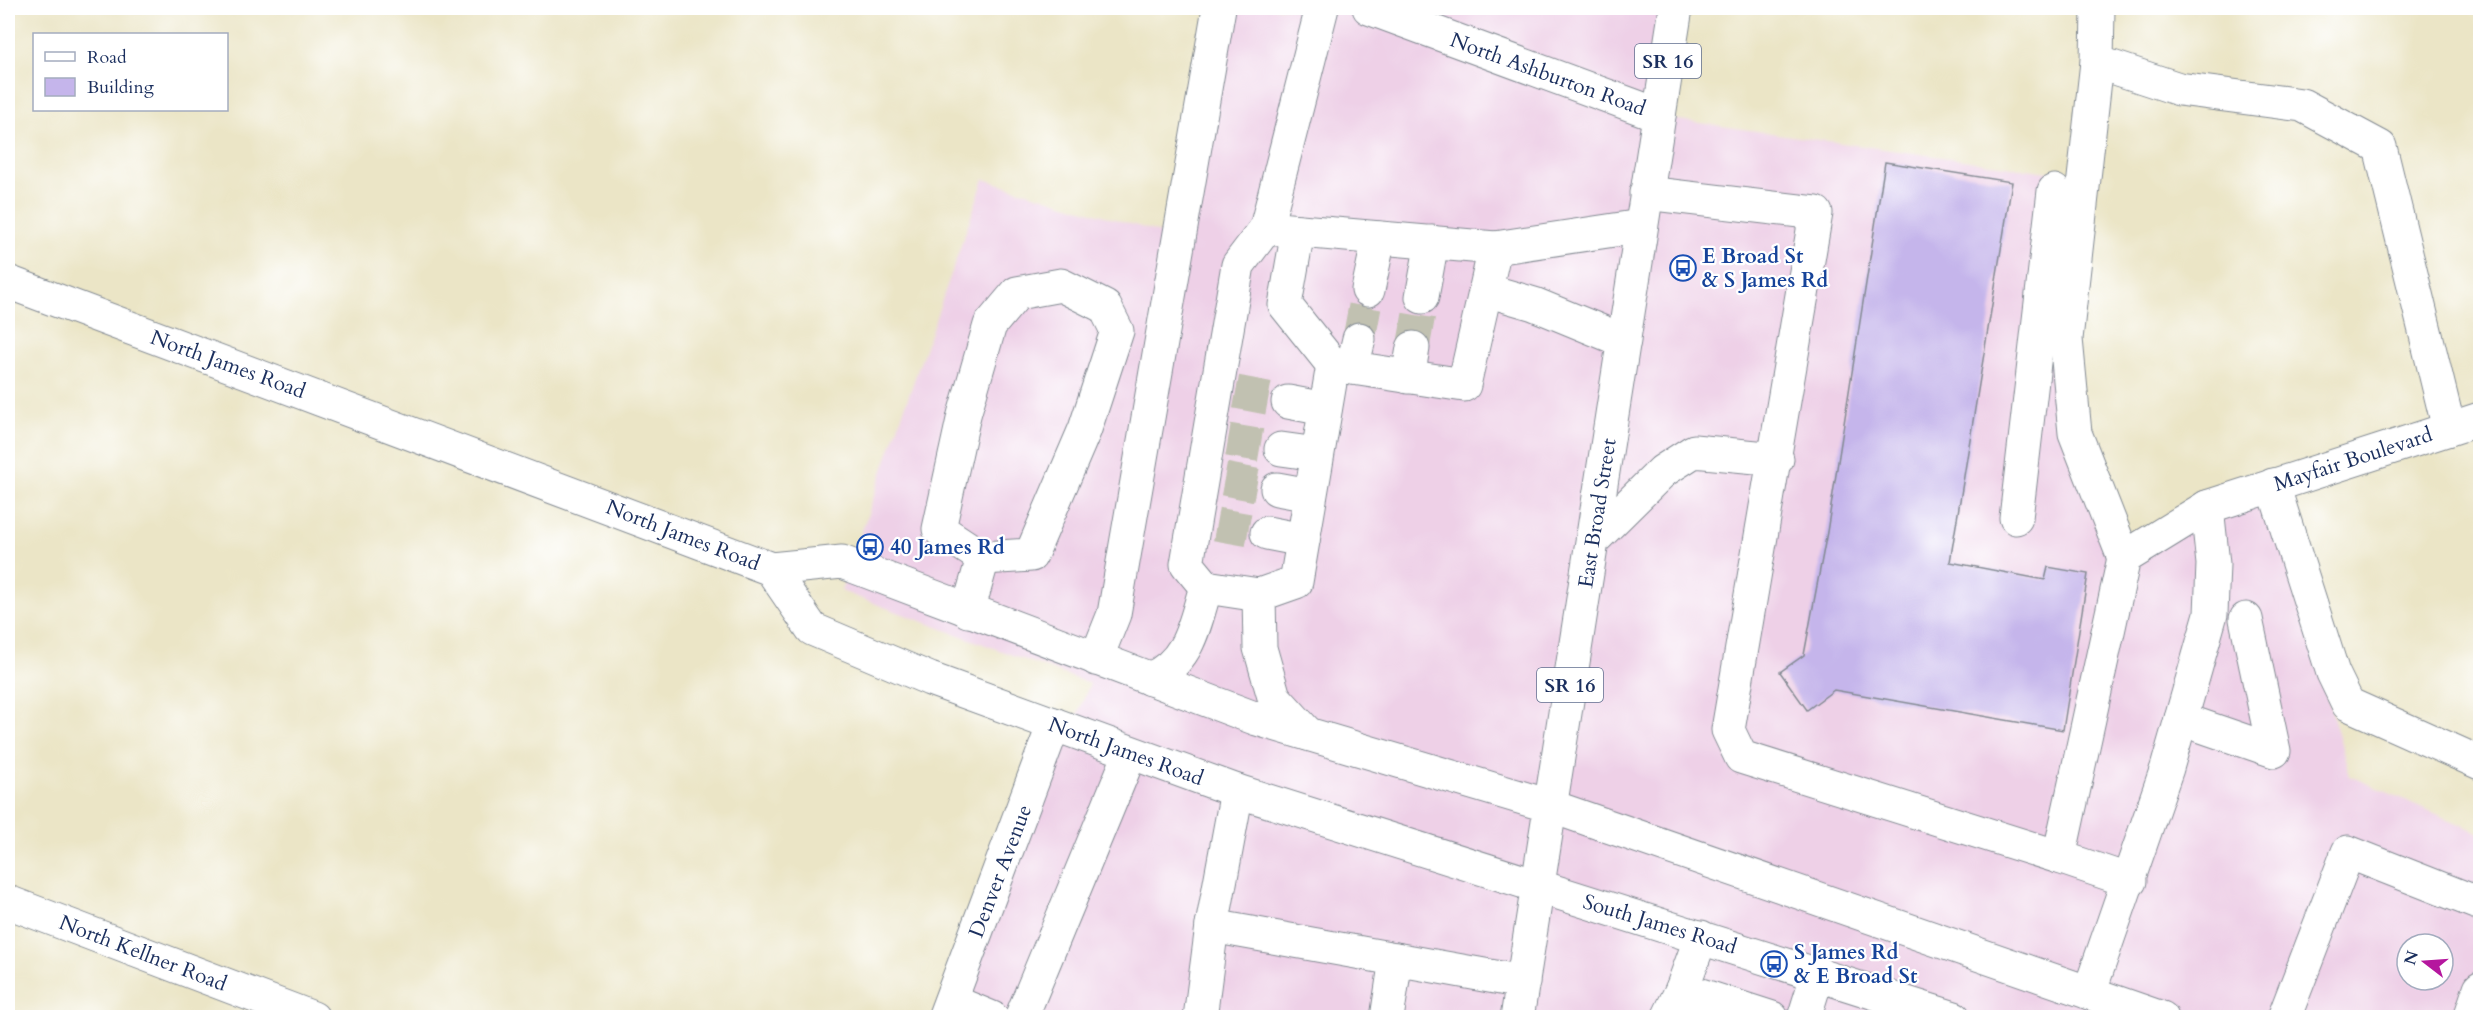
<svg xmlns="http://www.w3.org/2000/svg" width="2488" height="1025" font-family="Cardo,serif">
<rect width="100%" height="100%" fill="#fff"/>
<filter id="ink" filterUnits="userSpaceOnUse"><feTurbulence type="fractalNoise" baseFrequency=".0167" numOctaves="2"/><feDisplacementMap in="SourceGraphic" scale="12" xChannelSelector="R" yChannelSelector="G"/><feConvolveMatrix kernelMatrix="1 2 1 2 8 2 1 2 1" color-interpolation-filters="sRGB"/></filter>
<filter id="wash" filterUnits="userSpaceOnUse"><feTurbulence type="fractalNoise" baseFrequency=".008" numOctaves="4" result="noise"/><feDisplacementMap in="SourceGraphic" scale="24" xChannelSelector="R" yChannelSelector="G"/><feGaussianBlur stdDeviation="1.35" result="paint"/><feColorMatrix in="noise" values="0 0 0 0 0 0 0 0 0 0 0 0 0 0 0 0 0 1.4 0 .05"/><feComposite in="paint" operator="in"/></filter>
<g filter="url(#wash)">
<rect width="100%" height="100%" fill="#ebe5c6"/>
<path fill="#eed0e7" fill-rule="evenodd" d="M1222,8H1670L1650,116L2076,176L2066,339L2124,557L2268,487L2350,776L2480,833V1007L2477,1018L952,1017L1090,684L841,591L984,179L1186,241ZM2407,944H2443V980H2407Z"/>
<g id="blocks">
<polygon fill="#c5b5eb" points="1885,162 2012,182 1950,562 2045,580 2048,567 2088,574 2063,730 1834,690 1807,710 1780,672 1804,655 1827,532"/>
</g>
</g>
<g filter="url(#ink)">
<use href="#blocks" fill-opacity="0" stroke="#838a92" stroke-width="1.5"/>
<g fill="none" stroke-linecap="round" stroke-linejoin="round">
<g stroke="#c1c1b1" stroke-width="33" stroke-dasharray="33 16" stroke-linecap="butt">
<polyline points="1359,339 1368,290"/>
<polyline points="1413,348 1422,297"/>
<polyline points="1236,392 1288,402"/>
<polyline points="1228,440 1281,449"/>
<polyline points="1224,479 1277,489"/>
<polyline points="1216,524 1267,533"/>
</g>
<g stroke="#838a92" stroke-width="35">
<g id="minor">
<polyline points="1322,8 1266,228 1495,248 1641,226"/>
<polyline points="1369,8 1659,115"/>
<polyline points="2098,8 2097,62 2066,339 2075,433 2124,558"/>
<polyline points="2097,62 2179,89 2302,105 2380,147 2449,429"/>
<polyline points="1646,193 1816,213 1728,730 1741,757 2059,857 2124,558 2207,507 2480,419"/>
<polyline points="1266,228 1238,265 1187,564 1206,587 1259,595 1296,582 1333,365 1464,385 1495,248"/>
<polyline points="1298,231 1285,305 1333,365"/>
<polygon points="1061,285 1105,307 1117,331 1085,429 1031,555 983,558 939,529 964,415 990,325 1017,293"/>
<polyline points="1368,290 1379,238"/>
<polyline points="1486,290 1534,304 1624,341"/>
<polyline points="1422,297 1432,242"/>
<polyline points="1352,368 1359,339"/>
<polyline points="1408,377 1413,348"/>
<polyline points="1288,402 1325,409"/>
<polyline points="1281,449 1317,454"/>
<polyline points="2273,485 2333,673 2348,704 2480,763"/>
<polyline points="1277,489 1310,495"/>
<polyline points="2016,518 2054,191"/>
<polyline points="1267,533 1303,540"/>
<polyline points="1593,540 1663,471 1694,451 1777,459"/>
<polyline points="1259,595 1260,648 1274,697 1308,734"/>
<polyline points="968,611 983,558"/>
<polyline points="1096,659 1114,614 1219,8"/>
<path d="M1150,679C1190,661 1194,625 1206,587"/>
<polyline points="2181,719 2274,751 2246,619"/>
<polyline points="2059,857 2130,881"/>
<polyline points="8,902 313,1018"/>
<polyline points="1212,926 1523,982"/>
<polyline points="1701,937 1682,989 1772,1018"/>
<polyline points="2089,993 2167,768 2211,614 2213,564 2207,507"/>
<polyline points="951,1001 992,1018"/>
<polyline points="944,1018 1054,724"/>
<polyline points="1021,1018 1130,754"/>
<polyline points="1200,1018 1212,926 1237,791"/>
<polyline points="1387,1018 1396,959"/>
<polyline points="1668,1018 1682,989"/>
<polyline points="1804,1018 1818,973"/>
<polyline points="2284,1018 2348,852 2480,904"/>
<polyline points="2470,1018 2480,988"/>
</g>
</g>
<g stroke="#838a92" stroke-width="35">
<g id="major">
<polyline points="8,282 771,569 812,629 930,679 1237,791 1954,1018"/>
<polyline points="771,569 842,562 1257,719 1550,806 2162,1018"/>
<polyline points="1517,1018 1676,8"/>
</g>
</g>
<use href="#minor" stroke="#fff" stroke-width="33"/>
<use href="#major" stroke="#fff" stroke-width="33"/>
</g>
</g>
<defs>
<g id="bus-ring" transform="scale(1.35)"><circle r="9.5" fill="#fff" stroke="#1a4fb4" stroke-width="1.5"/><path d="M-5-6H5V4H4V6H2V4H-2V6H-4V4H-5ZM-3.5-4V0h7V-4ZM-3.5 1.2v1.5H-2V1.2ZM2 1.2v1.5H3.5V1.2Z" fill="#1a4fb4"/></g>
</defs>
<g fill-rule="evenodd">
<use href="#bus-ring" x="1683" y="268"/>
<use href="#bus-ring" x="870" y="547"/>
<use href="#bus-ring" x="1774" y="964"/>
</g>
<g text-anchor="middle" stroke-width="4.5" stroke-linejoin="round" paint-order="stroke">
<g fill="#fff" stroke="#5f6d8e" stroke-width="1.5">
<rect x="1635" y="44" width="66" height="34" rx="4.5"/>
<rect x="1537" y="668" width="66" height="34" rx="4.5"/>
</g>
<g font-size="20" font-weight="bold" fill="#1b2f5e">
<text x="1668" y="68">SR 16</text>
<text x="1570" y="692">SR 16</text>
</g>
<g font-size="21" fill="#1b2f5e" stroke="#fff">
<text transform="translate(1548 74) rotate(20)" y="7">North Ashburton Road</text>
<text transform="translate(228 364) rotate(20)" y="7">North James Road</text>
<text transform="translate(2353 459) rotate(-18)" y="7">Mayfair Boulevard</text>
<text transform="translate(1597 513) rotate(-81)" y="7">East Broad Street</text>
<text transform="translate(683 535) rotate(21)" y="7">North James Road</text>
<text transform="translate(1126 751) rotate(20)" y="7">North James Road</text>
<text transform="translate(1000 871) rotate(-69)" y="7">Denver Avenue</text>
<text transform="translate(1660 924) rotate(17)" y="7">South James Road</text>
<text transform="translate(143 953) rotate(21)" y="7">North Kellner Road</text>
</g>
<g font-size="21" font-weight="bold" fill="#164399" stroke="#fff" text-anchor="start">
<text x="1702" y="263">E Broad St<tspan x="1702" dy="24">&amp; S James Rd</tspan></text>
<text x="890" y="554">40 James Rd</text>
<text x="1794" y="959">S James Rd<tspan x="1794" dy="24">&amp; E Broad St</tspan></text>
</g>
</g>
<rect width="2488" height="1025" fill="none" stroke="#fff" stroke-width="30"/>
<rect x="33" y="33" width="195" height="78" fill="#ffffff" stroke="#a4acbf" stroke-width="1.5"/>
<rect x="45" y="52" width="30" height="9" fill="#ffffff" stroke="#a4acbf" stroke-width="1.5"/>
<text x="87" y="63" font-size="18" fill="#1b2f5e">Road</text>
<rect x="45" y="78" width="30" height="18" fill="#c5b5eb" stroke="#a4acbf" stroke-width="1.5"/>
<text x="87" y="93" font-size="18" fill="#1b2f5e">Building</text>
<g transform="translate(2425 962) rotate(287)"><circle r="28" fill="#ffffff" stroke="#a4acbf" stroke-width="1.5"/>
<path d="M0-4.5L10 22L0 15L-10 22Z" fill="#b5179e"/>
<text y="-9" font-size="16" font-weight="bold" text-anchor="middle" fill="#1b2f5e">N</text>
</g>
</svg>
